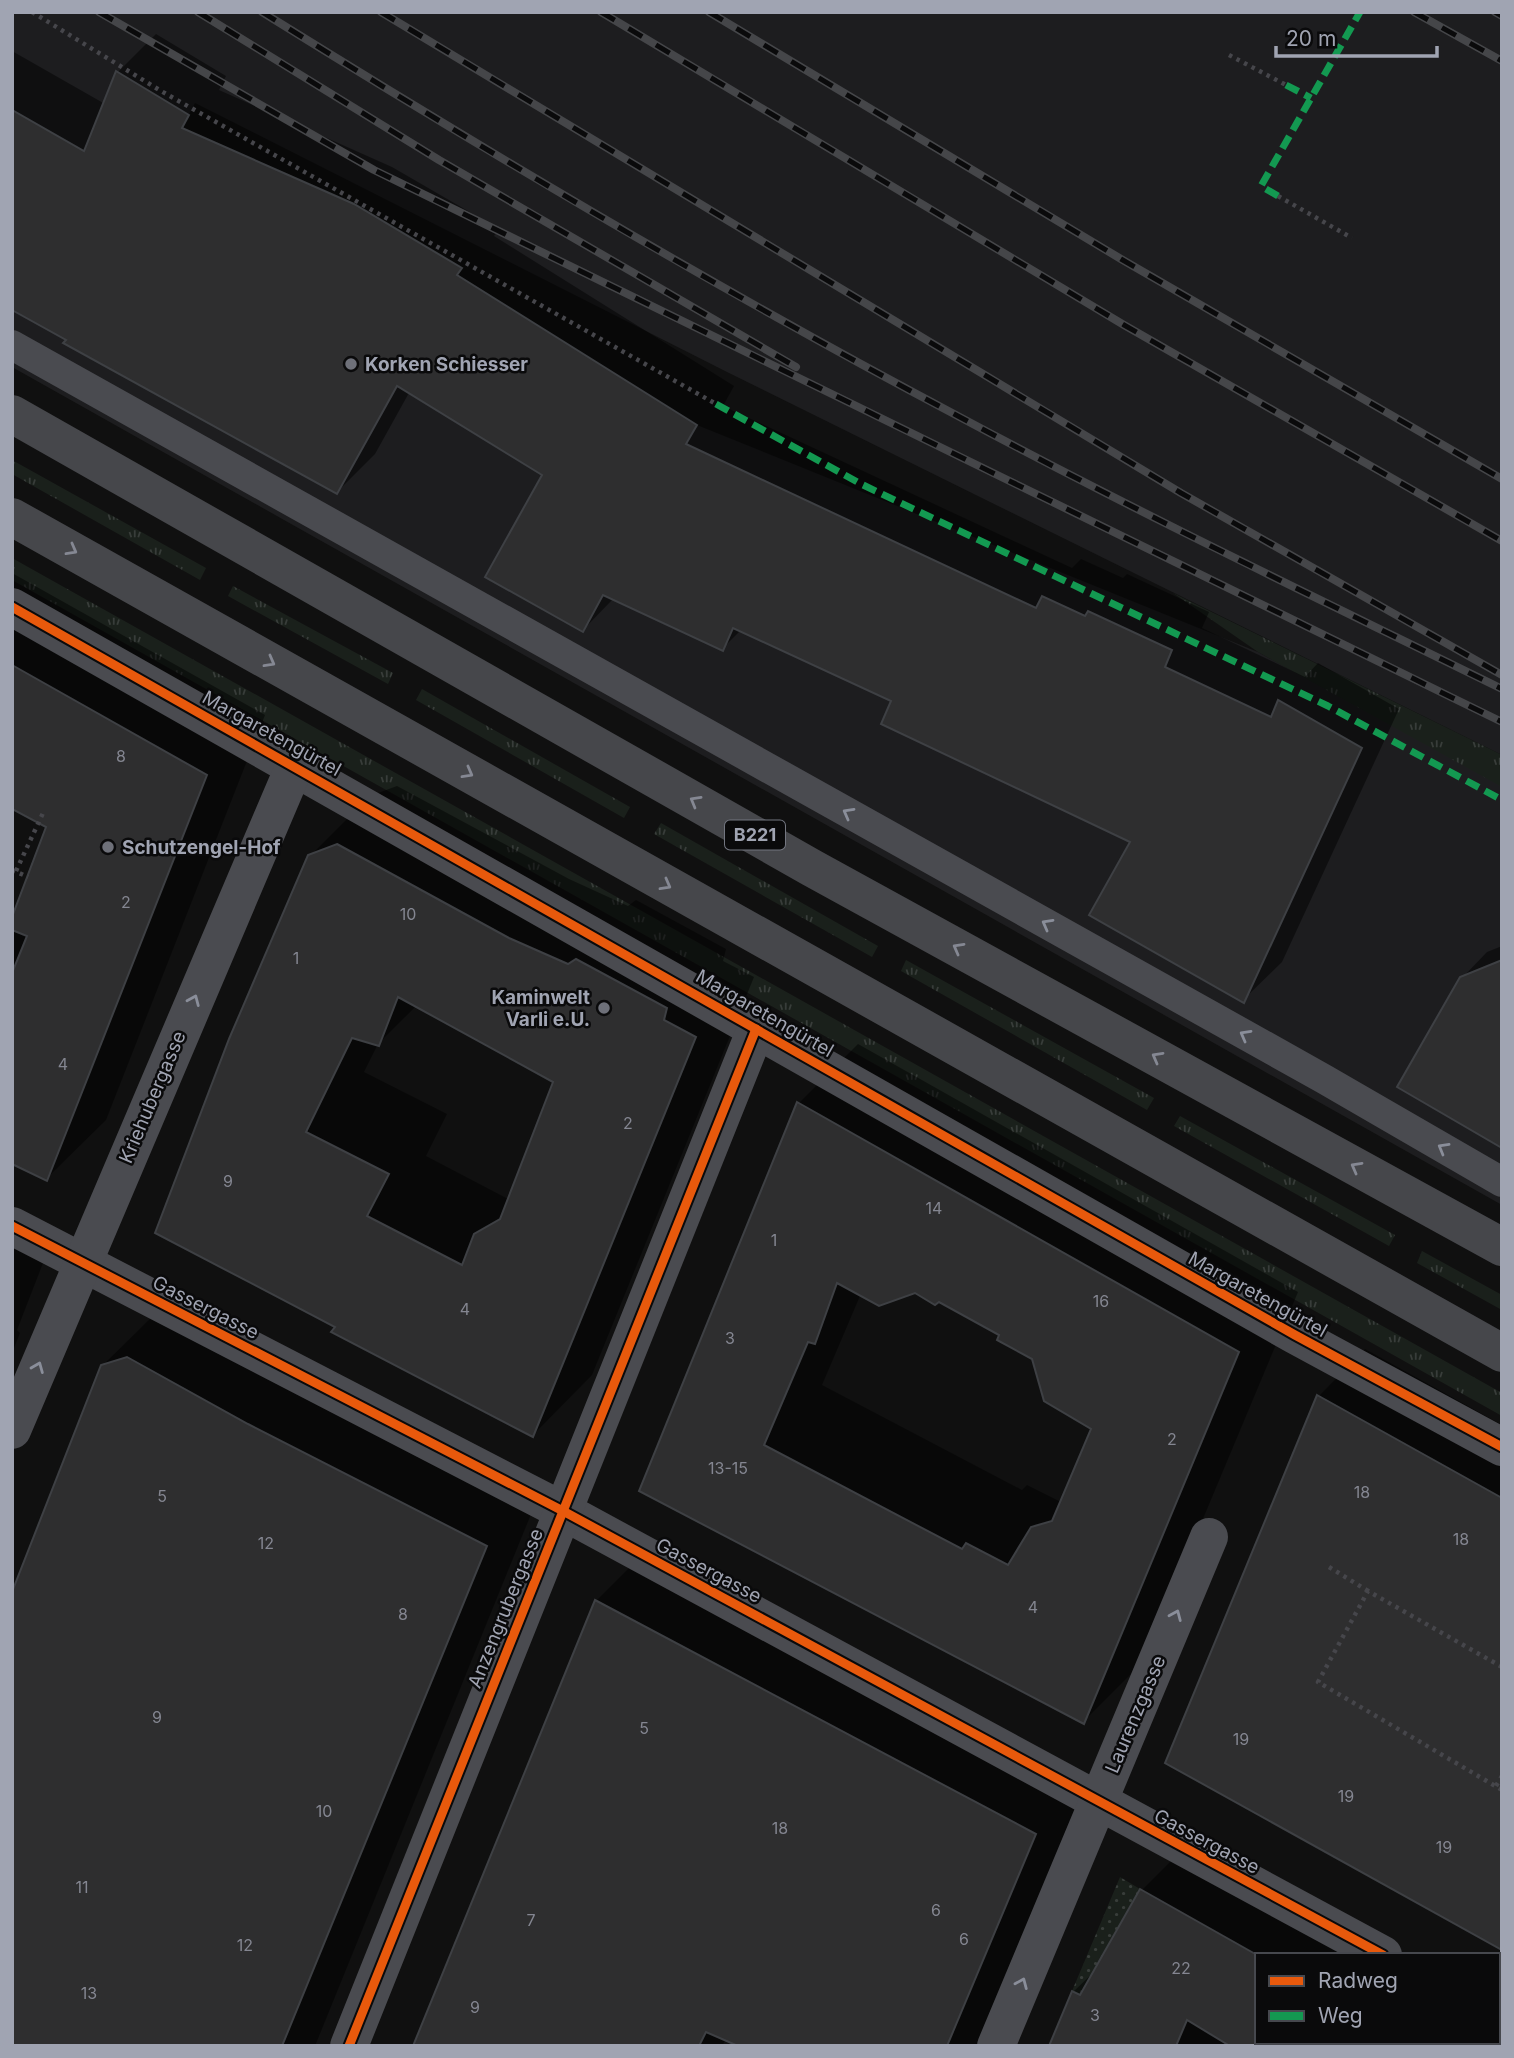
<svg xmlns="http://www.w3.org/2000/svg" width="1514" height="2058" font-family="Inter,sans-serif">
<defs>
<pattern id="grass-tufts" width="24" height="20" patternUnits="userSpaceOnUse" patternTransform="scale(1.75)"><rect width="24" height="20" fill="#1a201b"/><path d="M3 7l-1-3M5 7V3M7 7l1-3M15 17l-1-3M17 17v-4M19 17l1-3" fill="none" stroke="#383d3a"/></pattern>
<pattern id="garden-dots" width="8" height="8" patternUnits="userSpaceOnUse" patternTransform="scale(1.75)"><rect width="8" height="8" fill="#1a201b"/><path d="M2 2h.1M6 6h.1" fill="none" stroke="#383d3a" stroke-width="1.8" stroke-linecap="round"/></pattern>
</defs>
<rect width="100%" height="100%" fill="#101010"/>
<polygon fill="#1d1d1f" points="12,12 1502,12 1502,755 727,372 195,103 182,128 354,204 462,268 458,276 697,425 1258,652 1502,785 1502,1205 12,367"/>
<g fill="url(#grass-tufts)">
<polygon points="12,460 206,568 200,580 12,474"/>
<polygon points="12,558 1502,1393 1502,1416 12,580"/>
<polygon points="233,586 393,673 388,684 228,596"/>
<polygon points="1173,593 1502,755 1502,787 1258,652"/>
<polygon points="422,689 630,807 624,818 416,700"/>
<polygon points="661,823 878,946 872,957 654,834"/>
<polygon points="906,960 1154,1098 1147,1110 901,971"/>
<polygon points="1180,1116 1395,1235 1389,1246 1174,1126"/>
<polygon points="1422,1251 1502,1295 1502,1310 1417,1263"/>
</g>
<polygon fill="url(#garden-dots)" points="1120,1877 1140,1889 1098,1963 1095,2001 1072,1991"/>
<g fill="#0007" fill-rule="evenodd">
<polygon points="156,34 226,76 219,90 392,167 499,229 494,236 734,386 723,406 1072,568 1081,559 1123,578 1127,574 1209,612 1202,628 1305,677 1318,663 1399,709 1282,962 1243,1000 1133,841 893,701 741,630 722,649 614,598 583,630 545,474 410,391 375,454 337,492 12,308 12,51 105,104 118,72"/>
<polygon points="12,573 265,715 106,1120 46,1179 12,1161 12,922 48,826 12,806"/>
<path d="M397,786L569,879L628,906L636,900L726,949L723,961L754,977L592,1375L533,1435L337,1326L157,1232L310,856L370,796ZM417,1005L555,1082L510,1200L426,1156L447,1114L364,1072L378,1044Z"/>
<polygon points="1502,946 1502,1145 1462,978 1487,952"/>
<path d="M858,1044L1298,1292L1143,1662L1084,1721L641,1491L799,1103ZM915,1291L939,1300L1001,1334L1033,1358L1093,1428L1065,1495L1059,1501L1027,1485L1022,1490L822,1385L860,1296Z"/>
<polygon points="12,1214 50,1245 17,1330 20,1333 12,1353"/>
<polygon points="157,1312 540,1492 315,2046 12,2046 102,1366"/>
<polygon points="1365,1349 1502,1425 1502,1950 1167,1762 1319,1396"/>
<polygon points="648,1549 1087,1781 976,2046 743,2046 726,2039 722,2046 414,2046 596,1601"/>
<polygon points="1192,1840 1397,1955 1257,1955 1257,2042 1498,2042 1498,2012 1502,2014 1502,2046 1233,2046 1227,2042 1225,2046 1051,2046 1073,1992 1097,1969 1142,1890"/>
</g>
<g fill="#2e2e2f" stroke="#3e4044" stroke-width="2" fill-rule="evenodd">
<polygon points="116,71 189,115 182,128 354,204 462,268 457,275 697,425 686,444 1036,608 1042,596 1085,616 1088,611 1172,650 1165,667 1271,717 1278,700 1362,748 1244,1003 1089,915 1130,842 881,724 891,701 733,628 723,651 603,595 583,632 485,577 542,475 397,386 337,494 63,343 66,340 12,310 12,110 84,151"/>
<polygon points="12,665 207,775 47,1181 12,1164 12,973 27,936 12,930 12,917 46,827 12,809"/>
<path d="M337,844L509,938L568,964L576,959L667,1008L664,1020L696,1037L533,1437L331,1332L335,1327L155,1233L229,1039L308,855ZM398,997L553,1082L500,1219L474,1234L462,1265L367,1216L389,1174L306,1132L352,1038L379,1046Z"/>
<polygon points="1502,960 1502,1148 1397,1087 1460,977"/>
<path d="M797,1102L1239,1352L1084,1724L639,1491ZM837,1283L879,1306L915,1293L935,1305L939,1302L999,1335L997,1340L1032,1359L1044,1401L1091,1429L1052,1521L1031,1527L1008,1565L966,1543L962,1549L764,1445L808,1342L815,1344Z"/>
<polygon points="127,1357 248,1424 487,1546 282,2046 12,2046 12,1592 101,1365"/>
<polygon points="1317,1395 1502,1498 1502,1950 1165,1763"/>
<polygon points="595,1600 1036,1834 947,2046 738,2046 706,2032 699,2046 413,2046"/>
<polygon points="1140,1889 1257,1955 1257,2046 1230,2046 1187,2020 1176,2046 1049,2046 1072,1991 1080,1995"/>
</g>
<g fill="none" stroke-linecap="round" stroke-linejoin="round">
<g stroke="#46464b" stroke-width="4.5" stroke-dasharray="3.5 5" stroke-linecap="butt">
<polyline points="32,12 161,91 716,404"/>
<polyline points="1229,55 1286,85"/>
<polyline points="1278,196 1352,238"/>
<polyline points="12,870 28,877"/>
<polyline points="16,871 43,813"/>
<polyline points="1329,1567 1368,1591"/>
<polyline points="1502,1667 1368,1591 1318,1682 1502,1790"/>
<polyline points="1496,1786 1502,1776"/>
</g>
<polyline stroke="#4a4b50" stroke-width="30" points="12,345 1324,1079 1502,1182"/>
<g stroke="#4a4b50" stroke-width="38">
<polyline points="12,607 1295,1335 1502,1447"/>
<polyline points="12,1226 563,1511 1383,1955"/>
<polyline points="12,1430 295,765"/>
<polyline points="1498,2016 1502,2018"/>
<polyline points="349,2046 756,1029"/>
<polyline points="996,2046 1209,1537"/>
</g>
<g stroke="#46474b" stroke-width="38">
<polyline points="12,414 812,868 1502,1247"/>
<polyline points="12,517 1502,1353"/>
</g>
<g stroke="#454649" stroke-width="8">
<g id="rail">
<polyline points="99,12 374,170 1502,722"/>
<polyline points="198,12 439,160 796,367"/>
<path d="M262,12C489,153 719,290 956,415C1135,511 1319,599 1502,689"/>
<polyline points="381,12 1181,493 1502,675"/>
<polyline points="601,12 1124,325 1502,541"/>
<polyline points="709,12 1121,259 1502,479"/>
<polyline points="1414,12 1502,61"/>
<polyline points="1495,12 1502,16"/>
</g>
</g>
<use href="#rail" stroke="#0a0a0b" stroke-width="5" stroke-dasharray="16" stroke-linecap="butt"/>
<g stroke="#139951" stroke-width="7" stroke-dasharray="14 7" stroke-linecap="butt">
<polyline points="1286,85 1311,98"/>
<polyline points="1278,196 1261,186 1360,12"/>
<polyline points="716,404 861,484 1328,706 1502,800"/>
<polyline points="1498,2016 1502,2018"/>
</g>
<g stroke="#0a0a0b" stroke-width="13">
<g id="cycleway">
<polyline points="12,607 1295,1335 1502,1447"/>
<polyline points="12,1226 563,1511 1383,1955"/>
<polyline points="349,2046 756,1029"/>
</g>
</g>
<use href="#cycleway" stroke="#e8590c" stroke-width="9"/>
</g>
<defs><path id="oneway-chevron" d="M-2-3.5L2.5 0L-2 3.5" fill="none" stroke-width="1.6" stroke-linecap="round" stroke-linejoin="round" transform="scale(1.75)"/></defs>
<g stroke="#858893">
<use href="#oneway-chevron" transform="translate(72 550) rotate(29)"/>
<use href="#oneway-chevron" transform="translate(270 662) rotate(29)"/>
<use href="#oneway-chevron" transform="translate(468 773) rotate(29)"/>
<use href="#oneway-chevron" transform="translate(695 801) rotate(-150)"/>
<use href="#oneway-chevron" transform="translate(666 885) rotate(29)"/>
<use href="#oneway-chevron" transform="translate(958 948) rotate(-151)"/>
<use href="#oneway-chevron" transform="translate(1157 1057) rotate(-151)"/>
<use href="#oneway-chevron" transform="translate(1356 1167) rotate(-151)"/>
</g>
<g stroke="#8a8e9a">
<use href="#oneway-chevron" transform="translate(848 813) rotate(-151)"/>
<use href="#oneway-chevron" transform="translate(1047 924) rotate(-151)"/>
<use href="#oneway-chevron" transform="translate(194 1000) rotate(-67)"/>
<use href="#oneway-chevron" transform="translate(1245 1035) rotate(-151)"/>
<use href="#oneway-chevron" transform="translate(1443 1148) rotate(-150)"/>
<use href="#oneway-chevron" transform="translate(38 1367) rotate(-68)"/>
<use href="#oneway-chevron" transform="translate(1176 1615) rotate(-67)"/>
<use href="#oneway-chevron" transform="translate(1022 1983) rotate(-67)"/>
</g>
<g fill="#6e7079" stroke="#0a0a0b" stroke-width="2.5">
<circle cx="351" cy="364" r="7"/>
<circle cx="108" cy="847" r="7"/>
<circle cx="604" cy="1008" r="7"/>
</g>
<g text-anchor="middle" stroke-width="5" stroke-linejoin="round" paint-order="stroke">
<g font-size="16" fill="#848691">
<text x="121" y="762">8</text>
<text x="126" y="908">2</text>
<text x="408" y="920">10</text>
<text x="296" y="964">1</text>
<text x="63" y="1070">4</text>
<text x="628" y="1129">2</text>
<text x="228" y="1187">9</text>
<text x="934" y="1214">14</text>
<text x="774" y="1246">1</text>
<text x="1101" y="1307">16</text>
<text x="465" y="1315">4</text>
<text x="730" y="1344">3</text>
<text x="1172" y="1445">2</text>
<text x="728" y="1474">13-15</text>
<text x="1362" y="1498">18</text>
<text x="162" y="1502">5</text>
<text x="1461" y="1545">18</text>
<text x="266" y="1549">12</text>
<text x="1033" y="1613">4</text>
<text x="403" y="1620">8</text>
<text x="157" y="1723">9</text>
<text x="644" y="1734">5</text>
<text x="1241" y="1745">19</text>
<text x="1346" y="1802">19</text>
<text x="324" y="1817">10</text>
<text x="780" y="1834">18</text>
<text x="1444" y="1853">19</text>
<text x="82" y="1893">11</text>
<text x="936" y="1916">6</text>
<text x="531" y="1926">7</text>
<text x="964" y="1945">6</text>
<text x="245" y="1951">12</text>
<text x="1181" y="1974">22</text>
<text x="89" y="1999">13</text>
<text x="475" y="2013">9</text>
<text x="1095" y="2021">3</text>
</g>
<rect fill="#0a0a0b" stroke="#737680" stroke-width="2" x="725" y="820.5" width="60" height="29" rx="5"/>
<g font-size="18" font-weight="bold" fill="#a0a4b2">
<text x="755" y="841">B221</text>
</g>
<g font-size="19" font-weight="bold" fill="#a0a4b2" stroke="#0a0a0b" text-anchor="start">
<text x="365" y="371">Korken Schiesser</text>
<text x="122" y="854">Schutzengel-Hof</text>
<text x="590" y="1004" text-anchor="end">Kaminwelt<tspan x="590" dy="22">Varli e.U.</tspan></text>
</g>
<g font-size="19" fill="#a0a4b2" stroke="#0a0a0b">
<text transform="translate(272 733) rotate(29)" y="7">Margaretengürtel</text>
<text transform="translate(765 1013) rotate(30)" y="7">Margaretengürtel</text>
<text transform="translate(152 1097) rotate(-67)" y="7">Kriehubergasse</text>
<text transform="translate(1258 1294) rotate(29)" y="7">Margaretengürtel</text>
<text transform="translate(206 1307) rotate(27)" y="7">Gassergasse</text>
<text transform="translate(709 1570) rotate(28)" y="7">Gassergasse</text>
<text transform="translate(505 1608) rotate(-68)" y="7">Anzengrubergasse</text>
<text transform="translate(1135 1714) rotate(-67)" y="7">Laurenzgasse</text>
<text transform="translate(1207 1841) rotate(28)" y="7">Gassergasse</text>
</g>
</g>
<rect width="1514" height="2058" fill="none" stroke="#a0a4b2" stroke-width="28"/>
<rect x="1255" y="1953" width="245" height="91" fill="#0a0a0b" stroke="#46484e" stroke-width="2"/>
<rect x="1269" y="1976" width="35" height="10" fill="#e8590c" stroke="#46484e" stroke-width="2"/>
<text x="1318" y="1988" font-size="21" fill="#a0a4b2">Radweg</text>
<rect x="1269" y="2011" width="35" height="10" fill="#139951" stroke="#46484e" stroke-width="2"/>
<text x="1318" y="2023" font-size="21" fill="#a0a4b2">Weg</text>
<path d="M1276 46v10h161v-10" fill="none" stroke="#a0a4b2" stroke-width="3.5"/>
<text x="1286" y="46" font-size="21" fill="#a0a4b2" stroke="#0a0a0b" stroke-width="5" paint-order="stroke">20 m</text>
</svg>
